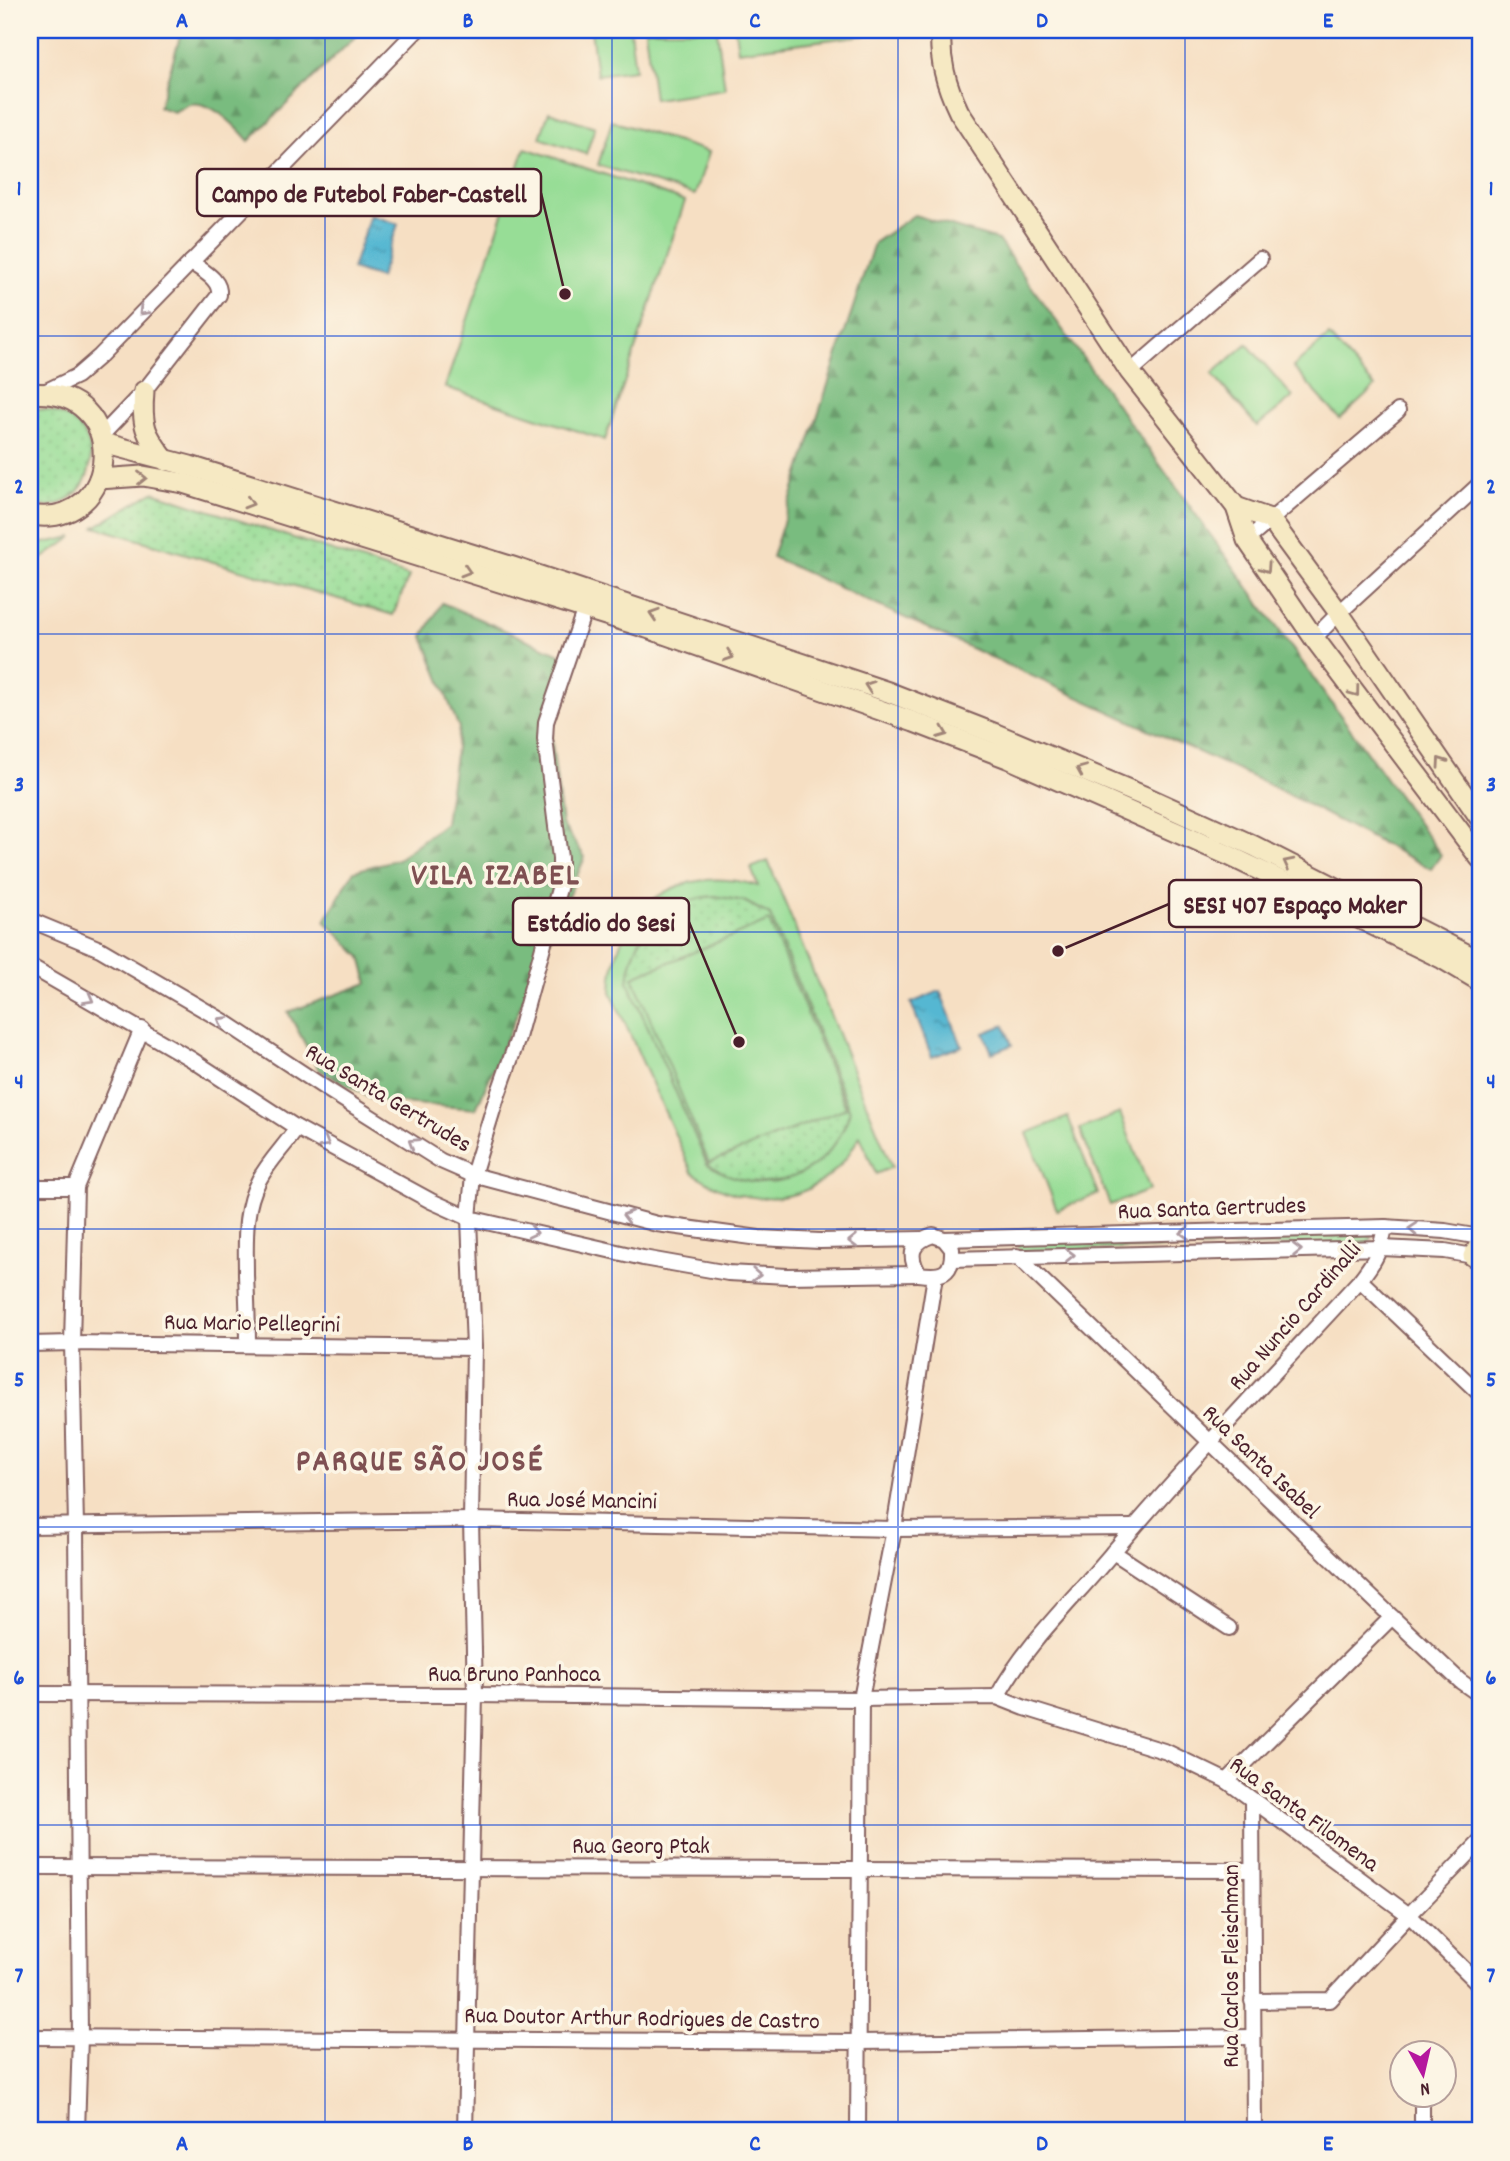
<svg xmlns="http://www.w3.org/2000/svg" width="1510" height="2161" font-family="Dekko,sans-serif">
<defs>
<pattern id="grass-dots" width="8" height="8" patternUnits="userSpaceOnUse" patternTransform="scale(1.75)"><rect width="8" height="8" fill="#97dd96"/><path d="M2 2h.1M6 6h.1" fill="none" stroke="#84bd81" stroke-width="1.8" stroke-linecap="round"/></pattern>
<pattern id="forest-firs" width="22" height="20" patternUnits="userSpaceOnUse" patternTransform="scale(1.75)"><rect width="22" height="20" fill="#79bc7f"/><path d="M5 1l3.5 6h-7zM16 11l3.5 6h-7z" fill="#659868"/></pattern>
<pattern id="park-crowns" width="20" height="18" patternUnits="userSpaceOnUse" patternTransform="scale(1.75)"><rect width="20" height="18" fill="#97dd96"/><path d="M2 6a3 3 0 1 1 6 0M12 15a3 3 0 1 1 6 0" fill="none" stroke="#84bd81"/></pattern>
<pattern id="water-ripples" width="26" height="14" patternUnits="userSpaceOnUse" patternTransform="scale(1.75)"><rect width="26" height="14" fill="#54b7d2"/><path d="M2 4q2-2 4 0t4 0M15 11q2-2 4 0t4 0" fill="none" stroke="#4894ab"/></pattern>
</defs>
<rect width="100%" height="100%" fill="#fcf5e5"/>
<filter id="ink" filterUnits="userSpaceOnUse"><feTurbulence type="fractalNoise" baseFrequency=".0143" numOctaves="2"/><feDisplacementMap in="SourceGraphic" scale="14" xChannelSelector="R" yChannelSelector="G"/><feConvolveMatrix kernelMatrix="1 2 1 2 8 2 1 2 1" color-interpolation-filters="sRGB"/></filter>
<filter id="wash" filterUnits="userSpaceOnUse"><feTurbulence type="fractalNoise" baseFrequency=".00686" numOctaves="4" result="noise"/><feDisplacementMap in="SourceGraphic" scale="28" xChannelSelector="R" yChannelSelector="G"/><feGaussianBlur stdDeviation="1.57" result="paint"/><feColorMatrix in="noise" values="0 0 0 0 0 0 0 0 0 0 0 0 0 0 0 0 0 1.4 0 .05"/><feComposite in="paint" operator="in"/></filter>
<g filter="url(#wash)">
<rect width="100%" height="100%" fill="#f6dfc3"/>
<g fill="url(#grass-dots)" stroke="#707e60" stroke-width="2">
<path d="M39,409C122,418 94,522 30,504V411Z"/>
<polygon points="153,492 409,576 393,615 95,527"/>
<path d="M715,896L744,901L770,915L850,1111C831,1178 765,1202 707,1164L628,982C633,931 663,900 715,896Z"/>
</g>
<g fill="url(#forest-firs)" stroke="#626e55" stroke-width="2">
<path d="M182,30H362L249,141C236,126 211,99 189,104C184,106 178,110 174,112L159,107Z"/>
<polygon points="914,215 998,240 1441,855 1431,869 1270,785 772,557 874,243"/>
<polygon points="442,603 574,660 549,720 562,824 585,857 476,1109 377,1101 319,1070 288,1012 368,983 361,957 325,921 354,871 398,859 445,823 459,728 423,636"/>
</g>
<polygon fill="url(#park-crowns)" stroke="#707e60" stroke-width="2" points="1370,1234 1371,1239 1367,1244 1020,1251 1018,1243"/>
<g fill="#97dd96" stroke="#707e60" stroke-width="2" fill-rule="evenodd">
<polygon points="591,30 630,30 635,70 597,75"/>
<polygon points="645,30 717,30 725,89 654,99"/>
<polygon points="735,30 873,30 873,34 738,51"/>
<polygon points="549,112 595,127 586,154 540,138"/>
<polygon points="612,121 709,152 695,195 598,165"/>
<polygon points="525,148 685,201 605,440 445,387"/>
<polygon points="1329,336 1375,387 1340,419 1293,367"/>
<polygon points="1247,344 1293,397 1257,426 1212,374"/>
<polygon points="73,537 30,567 30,546"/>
<path d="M768,861L892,1167L876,1174L860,1136C854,1145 849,1155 842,1163C801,1210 738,1206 692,1172L611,992C613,907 678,862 758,886L751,868ZM715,896L744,901L770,915L850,1111C831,1178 765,1202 707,1164L628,982C633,931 663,900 715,896Z"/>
<polygon points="769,921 846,1108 709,1163 633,977"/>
<polygon points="1120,1113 1150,1190 1110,1205 1080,1129"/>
<polygon points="1068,1117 1098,1194 1057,1210 1027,1133"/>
</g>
<g fill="url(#water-ripples)" stroke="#4f6b7e" stroke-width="2">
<polygon points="370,215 398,224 380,278 352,269"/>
<polygon points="940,991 962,1046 932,1057 911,1003"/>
<polygon points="1004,1025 1012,1045 992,1053 984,1033"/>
</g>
</g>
<g filter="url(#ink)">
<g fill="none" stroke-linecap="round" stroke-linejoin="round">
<g stroke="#866260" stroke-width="18">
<g id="street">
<polyline points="1130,372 1260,259"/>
<polyline points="42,393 77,376 100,356 417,30"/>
<path d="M102,435L144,391L219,295C221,279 202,271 191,262"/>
<polyline points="1247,540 1398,411"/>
<polyline points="1314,638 1339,613 1480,484"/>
<polyline points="30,920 100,949 225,1022 325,1088 441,1161 473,1175 657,1224 759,1238 820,1241 921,1239"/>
<polyline points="30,966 191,1059 297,1128 431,1201 469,1218 643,1258 728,1273 787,1276 919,1274"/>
<polyline points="30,1187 76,1187"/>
<path d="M933,1235L944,1239L952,1249C953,1275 941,1277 919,1274C907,1254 912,1242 933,1235Z"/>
<polyline points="944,1239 1385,1227 1445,1231 1480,1237"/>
<polyline points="1017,1256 1392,1617 1460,1681 1480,1695"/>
<polyline points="952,1259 1382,1248 1445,1251 1473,1256"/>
<polyline points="1360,1280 1480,1394"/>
<polyline points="30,1344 72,1343 474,1348"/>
<path d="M248,1345C248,1321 247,1298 246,1275C246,1242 243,1210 259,1180C269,1161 285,1146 297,1128"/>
<polyline points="30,1526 471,1520 894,1529 1134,1527"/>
<polyline points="1113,1552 1229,1628"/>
<polyline points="30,1694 475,1695 861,1699 997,1697 1025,1708 1167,1752 1227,1781 1409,1915 1480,1985"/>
<path d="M997,1697C1027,1642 1073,1600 1113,1552C1192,1459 1277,1370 1360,1280C1375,1261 1381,1250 1385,1227"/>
<polyline points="1227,1781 1392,1617"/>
<polyline points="1252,1800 1254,2131"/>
<polyline points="30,1867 1252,1870"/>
<polyline points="1252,2001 1330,2000 1409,1915 1480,1842"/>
<polyline points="30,2037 859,2042 1253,2037"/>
<polyline points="1422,2094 1422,2131"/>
<polyline points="77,2131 80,2037 76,1526 72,1343 76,1187 142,1029"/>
<polyline points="465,2131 475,1695 471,1520 474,1348 469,1218 473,1175 495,1103 517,1041 560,885 560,858 545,739 546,722 585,608"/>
<polyline points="858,2131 861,1699 894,1529 935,1276"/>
</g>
</g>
<g stroke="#866260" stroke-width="23">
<g id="secondary">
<path d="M941,30C939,60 946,85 959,112L1130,372L1236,507L1247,540L1314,638L1480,858"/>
<path d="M144,391C141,426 145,434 166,461"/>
<path d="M30,394C133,385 122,531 30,515"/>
<polyline points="103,443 190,466 513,567 888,692 996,734 1146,797 1254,846 1480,961"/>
<polyline points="99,479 143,476 183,483 647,628 914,722 1010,759 1228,855 1443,959 1480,981"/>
<polyline points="1236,507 1270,519 1339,613 1480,818"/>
<polyline points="1480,1244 1473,1256 1480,1257"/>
</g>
</g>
<use href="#street" stroke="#fff" stroke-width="14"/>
<use href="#secondary" stroke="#f6e9c3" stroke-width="19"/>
</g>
<defs><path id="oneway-chevron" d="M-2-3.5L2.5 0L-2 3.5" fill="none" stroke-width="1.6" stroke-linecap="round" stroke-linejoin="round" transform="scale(1.75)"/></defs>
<g stroke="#ae9aa0">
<use href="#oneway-chevron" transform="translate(143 311) rotate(134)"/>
<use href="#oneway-chevron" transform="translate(89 999) rotate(29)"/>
<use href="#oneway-chevron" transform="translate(222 1021) rotate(-149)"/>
<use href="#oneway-chevron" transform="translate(325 1143) rotate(29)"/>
<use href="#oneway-chevron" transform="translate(413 1143) rotate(-148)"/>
<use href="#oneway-chevron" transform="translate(627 1216) rotate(-165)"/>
<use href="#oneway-chevron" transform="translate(1413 1229) rotate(-176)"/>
<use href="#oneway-chevron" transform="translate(533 1232) rotate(13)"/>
<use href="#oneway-chevron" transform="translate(1185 1233) rotate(178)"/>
<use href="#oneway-chevron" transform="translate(853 1241) rotate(179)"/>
<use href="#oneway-chevron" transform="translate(1297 1250) rotate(-1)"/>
<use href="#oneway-chevron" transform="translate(1070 1255) rotate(-1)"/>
<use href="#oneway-chevron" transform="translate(756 1275) rotate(3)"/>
</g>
<g stroke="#a08477">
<use href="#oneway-chevron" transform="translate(142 478)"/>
<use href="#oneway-chevron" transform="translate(249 503) rotate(17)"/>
<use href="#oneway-chevron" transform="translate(1266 568) rotate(56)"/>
<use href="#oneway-chevron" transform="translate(466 571) rotate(17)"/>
<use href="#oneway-chevron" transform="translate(654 614) rotate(-162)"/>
<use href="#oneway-chevron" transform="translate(729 656) rotate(19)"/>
<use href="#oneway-chevron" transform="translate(869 686) rotate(-161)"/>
<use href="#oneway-chevron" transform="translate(1355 692) rotate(53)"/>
<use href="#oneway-chevron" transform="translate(943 733) rotate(21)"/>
<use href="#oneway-chevron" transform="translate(1441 762) rotate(-125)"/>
<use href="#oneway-chevron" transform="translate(1081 770) rotate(-157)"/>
<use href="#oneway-chevron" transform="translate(1288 863) rotate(-153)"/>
</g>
</g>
<path fill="none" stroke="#1d4ed8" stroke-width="2" stroke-opacity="0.55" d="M325,30V2131M612,30V2131M898,30V2131M1185,30V2131M30,336H1480M30,634H1480M30,932H1480M30,1229H1480M30,1527H1480M30,1825H1480"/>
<g text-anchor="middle" stroke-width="7" stroke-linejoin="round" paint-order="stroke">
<g font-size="24" fill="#4a1f2b" stroke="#fcf5e5">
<text transform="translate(389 1097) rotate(31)" y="8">Rua Santa Gertrudes</text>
<text transform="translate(1212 1207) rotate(-2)" y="8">Rua Santa Gertrudes</text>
<text transform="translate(1294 1315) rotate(-49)" y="8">Rua Nuncio Cardinalli</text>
<text transform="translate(252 1322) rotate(1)" y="8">Rua Mario Pellegrini</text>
<text transform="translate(1262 1461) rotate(44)" y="8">Rua Santa Isabel</text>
<text transform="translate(582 1499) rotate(1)" y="8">Rua José Mancini</text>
<text x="514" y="1681">Rua Bruno Panhoca</text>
<text transform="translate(1305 1813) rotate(36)" y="8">Rua Santa Filomena</text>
<text x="641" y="1853">Rua Georg Ptak</text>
<text transform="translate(1230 1966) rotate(-90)" y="8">Rua Carlos Fleischman</text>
<text transform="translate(642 2017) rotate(1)" y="8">Rua Doutor Arthur Rodrigues de Castro</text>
</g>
<g font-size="32" font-weight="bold" letter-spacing="2" fill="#7f5052" stroke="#fcf5e5">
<text x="496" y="884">VILA IZABEL</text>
<text x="420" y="1470">PARQUE SÃO JOSÉ</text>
</g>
</g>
<path fill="none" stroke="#4a1f2b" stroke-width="2.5" d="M565 294L541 193M1058 951L1169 904M739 1042L689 922"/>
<g fill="#4a1f2b" stroke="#fcf5e5" stroke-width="2.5">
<circle cx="565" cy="294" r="7"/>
<circle cx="1058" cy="951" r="7"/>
<circle cx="739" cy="1042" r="7"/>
</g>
<g fill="#fcf5e5" stroke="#4a1f2b" stroke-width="2.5">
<rect x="197" y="169" width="344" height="47" rx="7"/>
<rect x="1169" y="880" width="252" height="47" rx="7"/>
<rect x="513" y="898" width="176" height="47" rx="7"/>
</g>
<g font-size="26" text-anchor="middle" font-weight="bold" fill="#4a1f2b">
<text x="369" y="202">Campo de Futebol Faber-Castell</text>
<text x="1295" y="913">SESI 407 Espaço Maker</text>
<text x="601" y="931">Estádio do Sesi</text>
</g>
<rect width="1510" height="2161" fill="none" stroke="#fcf5e5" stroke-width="77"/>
<g transform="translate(1423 2074) rotate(172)"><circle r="33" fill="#fcf5e5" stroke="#b59f9b" stroke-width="2"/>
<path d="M0-5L12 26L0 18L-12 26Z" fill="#b5179e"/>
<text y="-10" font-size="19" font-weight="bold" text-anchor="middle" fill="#4a1f2b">N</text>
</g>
<rect x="38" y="38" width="1434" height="2084" fill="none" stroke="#1d4ed8" stroke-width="2.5"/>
<g font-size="23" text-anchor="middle" font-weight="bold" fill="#1d4ed8">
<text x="182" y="27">A</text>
<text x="468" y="27">B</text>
<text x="755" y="27">C</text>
<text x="1042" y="27">D</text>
<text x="1328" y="27">E</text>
<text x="19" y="195">1</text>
<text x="1491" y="195">1</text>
<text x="19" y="493">2</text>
<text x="1491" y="493">2</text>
<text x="19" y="791">3</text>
<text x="1491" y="791">3</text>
<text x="19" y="1088">4</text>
<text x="1491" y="1088">4</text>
<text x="19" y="1386">5</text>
<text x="1491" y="1386">5</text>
<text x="19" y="1684">6</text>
<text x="1491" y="1684">6</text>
<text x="19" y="1982">7</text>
<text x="1491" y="1982">7</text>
<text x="182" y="2150">A</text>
<text x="468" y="2150">B</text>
<text x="755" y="2150">C</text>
<text x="1042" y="2150">D</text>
<text x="1328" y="2150">E</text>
</g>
</svg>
